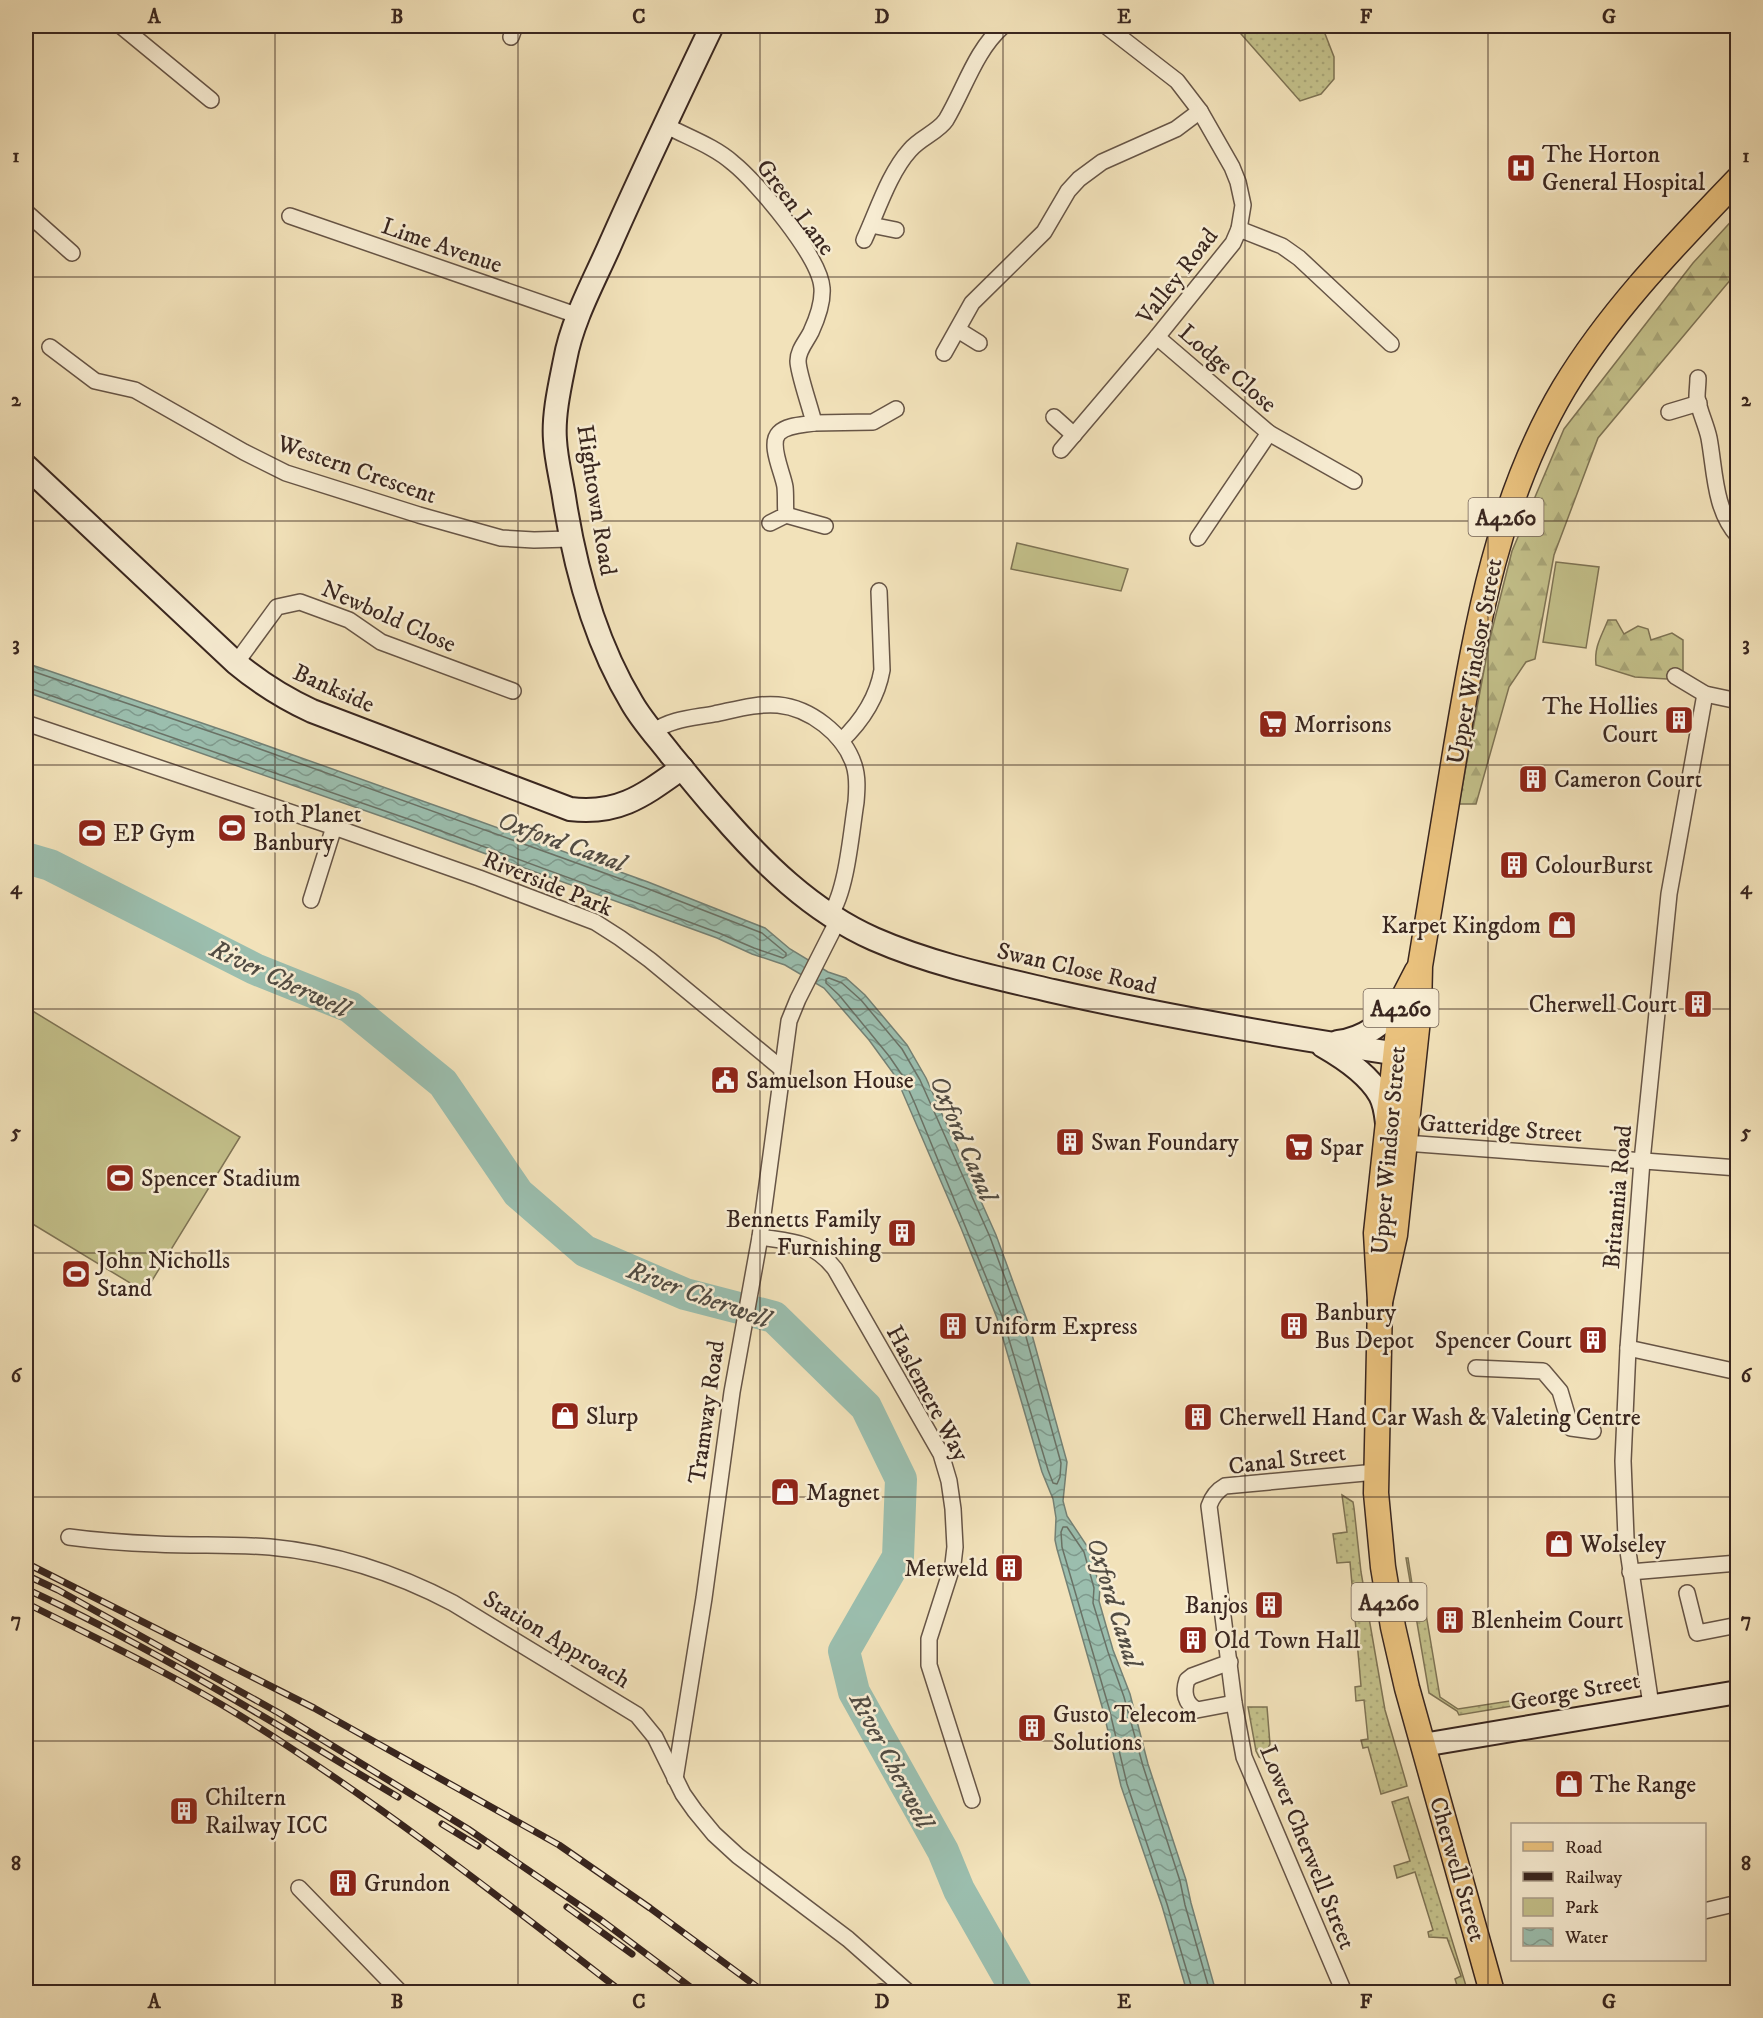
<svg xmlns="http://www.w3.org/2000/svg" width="1763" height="2018" font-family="'IM FELL DW Pica',serif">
<defs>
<pattern id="grass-dots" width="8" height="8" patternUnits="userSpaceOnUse" patternTransform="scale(1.5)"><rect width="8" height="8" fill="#c3c08a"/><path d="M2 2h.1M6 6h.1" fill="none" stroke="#a8a577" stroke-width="1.8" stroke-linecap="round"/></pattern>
<pattern id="forest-firs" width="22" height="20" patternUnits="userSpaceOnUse" patternTransform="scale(1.5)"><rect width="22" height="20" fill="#c3c08a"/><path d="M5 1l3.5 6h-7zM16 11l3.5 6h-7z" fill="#a8a577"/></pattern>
<pattern id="water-waves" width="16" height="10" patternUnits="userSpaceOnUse" patternTransform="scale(1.5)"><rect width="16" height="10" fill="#9bbeae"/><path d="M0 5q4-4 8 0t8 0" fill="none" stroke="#7f9a8d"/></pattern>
</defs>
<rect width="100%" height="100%" fill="#f2e2ba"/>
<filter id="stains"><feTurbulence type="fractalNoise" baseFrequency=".00333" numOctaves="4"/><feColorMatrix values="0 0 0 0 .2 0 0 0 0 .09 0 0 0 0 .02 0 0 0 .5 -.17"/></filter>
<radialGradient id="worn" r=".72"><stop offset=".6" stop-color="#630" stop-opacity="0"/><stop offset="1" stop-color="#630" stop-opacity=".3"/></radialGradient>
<g fill="url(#grass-dots)" stroke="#7e7354" stroke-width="1.5">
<polygon points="1234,26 1322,26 1334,57 1334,79 1321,94 1300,101"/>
<polygon points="1342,1495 1353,1502 1354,1508 1361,1572 1385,1710 1406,1782 1407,1786 1381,1794 1368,1747 1363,1748 1361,1740 1368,1739 1364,1700 1356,1701 1355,1687 1361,1686 1350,1562 1337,1563 1333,1534 1347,1532"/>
<polygon points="1406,1558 1408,1558 1415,1603 1424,1602 1440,1697 1458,1709 1542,1696 1543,1701 1459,1715 1457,1711 1429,1693"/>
<polygon points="1248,1707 1267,1707 1270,1744 1263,1759 1259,1757 1256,1751"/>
<polygon points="1408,1797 1467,1989 1467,1992 1459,1992 1455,1979 1461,1976 1447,1938 1429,1937 1428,1932 1433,1930 1415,1872 1397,1878 1394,1866 1410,1861 1392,1802"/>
</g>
<g fill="url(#forest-firs)" stroke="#7e7354" stroke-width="1.5">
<polygon points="1737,215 1737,272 1598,438 1554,555 1535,659 1526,662 1509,687 1476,804 1459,804 1490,638 1512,551 1564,429 1693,263"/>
<path d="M1608,620H1616L1624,634L1638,626L1648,629L1651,640L1672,633L1683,640V680L1635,677L1596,665C1594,647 1601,637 1608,620Z"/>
</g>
<g fill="#c3c08a" stroke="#7e7354" stroke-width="1.5">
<polygon points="1017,543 1128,569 1121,591 1011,569"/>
<polygon points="1556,562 1599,567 1586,648 1543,642"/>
<polygon points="26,1007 240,1137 145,1292 26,1220"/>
</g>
<g fill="url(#water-waves)" stroke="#748175" stroke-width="1.5">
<polygon points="26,663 234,734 476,820 648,882 765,928 790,949 828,972 846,978 865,995 907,1045 926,1078 996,1235 1031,1331 1067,1462 1063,1501 1067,1516 1089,1549 1100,1588 1099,1601 1113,1650 1130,1694 1148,1764 1186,1880 1191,1903 1216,1992 1187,1992 1162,1906 1121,1786 1103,1710 1057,1549 1055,1540 1056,1518 1053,1499 1042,1472 997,1318 961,1228 896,1077 869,1040 824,988 785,965 752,954 717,938 412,827 26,692"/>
<polygon points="969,1890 986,1926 1025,1992 1003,1992 997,1984 987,1954 950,1893"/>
</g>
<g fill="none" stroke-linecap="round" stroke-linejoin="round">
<g stroke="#6a7266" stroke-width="1.5">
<polyline points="26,669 232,739 646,888 762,933 786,953 786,956 783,958 754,948 719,933 414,821 26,687"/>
<polygon points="829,978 842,983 861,1000 902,1049 920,1080 990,1237 1025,1333 1061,1463 1060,1477 1057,1484 1053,1483 1048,1470 1002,1316 915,1104 902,1075 889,1056 839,995 826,983 826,979"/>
<polyline points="1193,1992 1167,1904 1127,1784 1109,1708 1062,1547 1061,1532 1063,1527 1067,1527 1084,1552 1094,1588 1093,1603 1108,1652 1124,1697 1143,1766 1180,1881 1185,1905 1210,1992"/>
</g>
<polyline stroke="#9bbeae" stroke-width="32" points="26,858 50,865 255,969 350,1007 443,1083 518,1193 585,1251 685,1294 774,1317 866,1407 901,1479 898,1557 844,1651 854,1692 943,1851 959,1890 1017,1992"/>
<g stroke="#675546" stroke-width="18">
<g id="street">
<polyline points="121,26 211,100"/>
<polyline points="511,37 515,26"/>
<path d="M665,125C687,137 714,146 733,163C758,183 820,257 822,288C823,302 817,319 811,332C806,342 798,350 798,361C798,373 811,409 814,423C803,425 787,425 779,433C768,444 783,473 785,487C786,496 785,506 786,515L770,523"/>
<polyline points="26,212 72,253"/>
<polyline points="290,216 579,316"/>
<polyline points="871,225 896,230"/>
<polyline points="1239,229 1282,246 1299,258 1391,344"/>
<path d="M864,240C877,212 889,173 910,150C920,138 938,132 946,120C965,88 975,51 1003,26"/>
<polyline points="958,330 979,343"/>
<polyline points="1157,337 1269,433 1354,481"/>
<polyline points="50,347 95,381 135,390 244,452 286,473 419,515 501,538 534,540 570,539"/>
<polyline points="944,353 972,303 1044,232 1068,191 1079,179 1102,162 1176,129 1200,111"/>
<path d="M1698,378C1698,384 1697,391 1697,397C1699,411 1706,424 1709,438C1715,470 1714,510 1738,536"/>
<polyline points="1669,412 1699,403"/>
<polyline points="1054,417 1074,435"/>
<polyline points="814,423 873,422 896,409"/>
<polyline points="1061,450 1157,337 1233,243 1239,229 1243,205 1238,182 1232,167 1200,111 1177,81 1106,26"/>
<polyline points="786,515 825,526"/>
<polyline points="1198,538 1269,433"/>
<polyline points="236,663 277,607 300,602 349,620 381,642 513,691"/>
<polyline points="1675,676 1705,694 1738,701"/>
<polyline points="26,723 334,827"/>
<path d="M653,732C670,719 693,718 714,714C734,710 757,703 778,705C810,708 844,734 854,765C858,777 857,790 856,802C851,833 847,890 830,915"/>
<path d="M841,741C862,721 877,699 882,670L879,591"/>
<polyline points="311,900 334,827 479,878 595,922 620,938 650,960 782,1069"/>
<polyline points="1405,1143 1738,1168"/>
<path d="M760,1237C793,1242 813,1241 835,1269L941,1454L949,1481L953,1509L955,1547L953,1564L929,1639V1665L972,1800"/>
<polyline points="1628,1348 1738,1372"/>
<polyline points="1476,1368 1543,1371 1560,1391 1571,1428 1593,1431"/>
<path d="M69,1537C98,1541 127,1543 156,1544C194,1546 232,1544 270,1547C334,1553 396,1573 453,1603L637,1715L655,1737L683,1794L695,1811L714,1834L738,1856L848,1939L908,1992"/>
<polyline points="1630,1572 1738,1563"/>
<polyline points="1687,1593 1697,1633 1738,1625"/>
<path d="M1230,1662L1192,1676L1187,1680C1183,1692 1185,1704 1197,1710L1234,1703"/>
<polyline points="1651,1705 1626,1538 1623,1461 1628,1348 1642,1161 1669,894 1705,694"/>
<polyline points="675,1779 704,1598 732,1392 760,1237 789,1021 798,999 838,920"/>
<polyline points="299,1888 400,1992"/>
<polyline points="1704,1911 1738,1903"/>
<polyline points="880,1992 882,1992"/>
<path d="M1344,1992L1244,1757L1234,1703L1209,1506C1212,1497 1216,1491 1225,1486L1376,1472"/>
</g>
</g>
<g stroke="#39261f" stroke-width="26">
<g id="secondary">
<path d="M712,26C677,99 642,172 609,247C593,283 572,321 565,360C560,385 553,415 555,440C556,459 561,478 564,497C575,569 594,640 632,703C643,722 658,738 671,755C687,774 702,793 718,811C762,862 811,911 874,939C931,964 993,977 1053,991C1172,1018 1292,1038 1412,1056"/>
<path d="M26,466L236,663C260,683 284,698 312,711L570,809C619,815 644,795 682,768"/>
<path d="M1338,1042C1364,1039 1386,1022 1401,1002"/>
<path d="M1323,1046C1344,1058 1368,1074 1380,1095C1385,1104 1386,1114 1387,1123"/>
<polyline points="1423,1745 1738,1692"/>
</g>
</g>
<g stroke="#39261f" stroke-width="27">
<g id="primary">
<polyline points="1417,971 1401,1002 1376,1233 1380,1302 1376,1493 1383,1567 1393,1627 1407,1688 1492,1992"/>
<path d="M1380,1302L1395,1235L1419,1010L1420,966C1432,893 1444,820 1456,747C1477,623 1499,497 1564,388C1611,310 1675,245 1738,179"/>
</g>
</g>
<use href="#street" stroke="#f7ecd2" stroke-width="15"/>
<use href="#secondary" stroke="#f7ecd2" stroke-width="22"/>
<use href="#primary" stroke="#e9c17d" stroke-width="24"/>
<g stroke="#39261f" stroke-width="7">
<g id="rail">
<polyline points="26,1563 314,1708 559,1845 650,1908 764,1992"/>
<polyline points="26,1575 58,1590 279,1713 468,1829 601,1920 697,1992"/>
<path d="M26,1589C154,1648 277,1725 398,1797"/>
<path d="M26,1603C97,1639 170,1673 239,1715C373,1798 498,1896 622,1992"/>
<polyline points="442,1824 478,1846"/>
<polyline points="567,1907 632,1954"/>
</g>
</g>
<use href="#rail" stroke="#f7ecd2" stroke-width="4.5" stroke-dasharray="14" stroke-linecap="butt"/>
</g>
<path fill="none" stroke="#39261f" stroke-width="1.5" stroke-opacity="0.55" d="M275,26V1992M518,26V1992M760,26V1992M1003,26V1992M1245,26V1992M1488,26V1992M26,277H1738M26,521H1738M26,765H1738M26,1009H1738M26,1253H1738M26,1497H1738M26,1741H1738"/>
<defs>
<g id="hospital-square" transform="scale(1.5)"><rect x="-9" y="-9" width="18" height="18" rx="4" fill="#8f2418" stroke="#f7ecd2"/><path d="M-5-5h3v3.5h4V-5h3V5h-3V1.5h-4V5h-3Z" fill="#fff"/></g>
<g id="building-square" transform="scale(1.5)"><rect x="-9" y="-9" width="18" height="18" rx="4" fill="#8f2418" stroke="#f7ecd2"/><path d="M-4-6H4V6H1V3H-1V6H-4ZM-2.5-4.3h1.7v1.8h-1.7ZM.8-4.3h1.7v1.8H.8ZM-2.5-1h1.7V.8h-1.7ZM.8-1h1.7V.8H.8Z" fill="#fff"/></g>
<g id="supermarket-square" transform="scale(1.5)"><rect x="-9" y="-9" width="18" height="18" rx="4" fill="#8f2418" stroke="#f7ecd2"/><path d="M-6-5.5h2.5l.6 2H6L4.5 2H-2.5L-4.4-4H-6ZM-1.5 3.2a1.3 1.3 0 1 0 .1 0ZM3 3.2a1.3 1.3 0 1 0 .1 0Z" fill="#fff"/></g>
<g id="stadium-square" transform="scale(1.5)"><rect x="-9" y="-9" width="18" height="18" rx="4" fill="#8f2418" stroke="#f7ecd2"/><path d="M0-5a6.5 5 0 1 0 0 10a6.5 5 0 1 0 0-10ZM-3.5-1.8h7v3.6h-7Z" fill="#fff"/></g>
<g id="shop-square" transform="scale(1.5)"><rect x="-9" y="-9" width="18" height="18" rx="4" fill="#8f2418" stroke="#f7ecd2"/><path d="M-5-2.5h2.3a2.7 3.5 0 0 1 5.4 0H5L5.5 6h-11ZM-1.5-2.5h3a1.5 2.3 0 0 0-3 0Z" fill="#fff"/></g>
<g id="civic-square" transform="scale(1.5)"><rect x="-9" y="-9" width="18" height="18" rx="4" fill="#8f2418" stroke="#f7ecd2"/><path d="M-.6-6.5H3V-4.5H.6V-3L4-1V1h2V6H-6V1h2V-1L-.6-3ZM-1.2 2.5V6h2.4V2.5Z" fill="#fff"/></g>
</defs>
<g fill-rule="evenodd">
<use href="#hospital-square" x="1521" y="168"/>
<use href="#building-square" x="1679" y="720"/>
<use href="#supermarket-square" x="1273" y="724"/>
<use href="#building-square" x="1533" y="779"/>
<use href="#stadium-square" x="232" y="828"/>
<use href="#stadium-square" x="92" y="833"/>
<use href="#building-square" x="1514" y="865"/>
<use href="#shop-square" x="1562" y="925"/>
<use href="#building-square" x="1698" y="1004"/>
<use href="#civic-square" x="725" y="1080"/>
<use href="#building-square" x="1070" y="1142"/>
<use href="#supermarket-square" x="1299" y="1147"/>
<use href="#stadium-square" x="120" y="1178"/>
<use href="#building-square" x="902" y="1233"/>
<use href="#stadium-square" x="76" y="1274"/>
<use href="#building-square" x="953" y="1326"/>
<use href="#building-square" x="1294" y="1326"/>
<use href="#building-square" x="1593" y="1340"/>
<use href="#shop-square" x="565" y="1416"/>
<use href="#building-square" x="1198" y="1417"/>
<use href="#shop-square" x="785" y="1492"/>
<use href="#shop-square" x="1559" y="1544"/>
<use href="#building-square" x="1009" y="1568"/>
<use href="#building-square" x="1269" y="1605"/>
<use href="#building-square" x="1450" y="1620"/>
<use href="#building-square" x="1193" y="1640"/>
<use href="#building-square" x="1032" y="1728"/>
<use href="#shop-square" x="1569" y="1784"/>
<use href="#building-square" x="184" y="1811"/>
<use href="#building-square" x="343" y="1883"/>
</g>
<g text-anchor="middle" stroke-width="5" stroke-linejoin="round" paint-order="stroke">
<g fill="#f7ecd2" stroke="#726155" stroke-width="1.5">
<rect x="1468.5" y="498" width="75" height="38" rx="4.5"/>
<rect x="1363.5" y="989" width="75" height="38" rx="4.5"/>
<rect x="1351.5" y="1583" width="75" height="38" rx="4.5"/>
</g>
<g font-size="22" font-weight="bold" fill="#39261f">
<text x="1506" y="525">A4260</text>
<text x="1401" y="1016">A4260</text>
<text x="1389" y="1610">A4260</text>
</g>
<g font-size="24" fill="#39261f" stroke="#f7ecd2" text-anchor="start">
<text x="1542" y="162">The Horton<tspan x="1542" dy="28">General Hospital</tspan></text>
<text x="1658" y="714" text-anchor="end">The Hollies<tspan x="1658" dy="28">Court</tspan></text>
<text x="1294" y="732">Morrisons</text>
<text x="1554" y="787">Cameron Court</text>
<text x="253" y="822">10th Planet<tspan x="253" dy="28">Banbury</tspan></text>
<text x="113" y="841">EP Gym</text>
<text x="1535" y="873">ColourBurst</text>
<text x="1541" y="933" text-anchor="end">Karpet Kingdom</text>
<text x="1677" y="1012" text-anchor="end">Cherwell Court</text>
<text x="746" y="1088">Samuelson House</text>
<text x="1091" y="1150">Swan Foundary</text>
<text x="1320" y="1155">Spar</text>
<text x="141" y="1186">Spencer Stadium</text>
<text x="881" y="1227" text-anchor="end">Bennetts Family<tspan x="881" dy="28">Furnishing</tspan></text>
<text x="97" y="1268">John Nicholls<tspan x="97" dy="28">Stand</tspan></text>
<text x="1315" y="1320">Banbury<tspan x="1315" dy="28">Bus Depot</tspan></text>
<text x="974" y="1334">Uniform Express</text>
<text x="1572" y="1348" text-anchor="end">Spencer Court</text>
<text x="586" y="1424">Slurp</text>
<text x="1219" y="1425">Cherwell Hand Car Wash &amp; Valeting Centre</text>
<text x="806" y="1500">Magnet</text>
<text x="1580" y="1552">Wolseley</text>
<text x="988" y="1576" text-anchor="end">Metweld</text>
<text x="1248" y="1613" text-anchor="end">Banjos</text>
<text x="1471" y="1628">Blenheim Court</text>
<text x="1214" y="1648">Old Town Hall</text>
<text x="1053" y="1722">Gusto Telecom<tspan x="1053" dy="28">Solutions</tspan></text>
<text x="1590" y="1792">The Range</text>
<text x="205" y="1805">Chiltern<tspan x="205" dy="28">Railway ICC</tspan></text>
<text x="364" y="1891">Grundon</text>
</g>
<g font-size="24" fill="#39261f" stroke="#f7ecd2">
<text transform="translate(796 207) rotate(53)" y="8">Green Lane</text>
<text transform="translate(442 245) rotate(19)" y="8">Lime Avenue</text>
<text transform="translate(1177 276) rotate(-52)" y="8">Valley Road</text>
<text transform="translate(1228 368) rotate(41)" y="8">Lodge Close</text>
<text transform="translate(357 469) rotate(19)" y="8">Western Crescent</text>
<text transform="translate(597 500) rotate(81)" y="8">Hightown Road</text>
<text transform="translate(389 616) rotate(24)" y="8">Newbold Close</text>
<text transform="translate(1474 661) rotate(-79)" y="8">Upper Windsor Street</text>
<text transform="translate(334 688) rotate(24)" y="8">Bankside</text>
<text transform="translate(548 883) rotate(22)" y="8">Riverside Park</text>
<text transform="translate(1077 968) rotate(13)" y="8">Swan Close Road</text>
<text transform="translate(1501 1128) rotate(4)" y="8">Gatteridge Street</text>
<text transform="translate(1388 1150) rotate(-85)" y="8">Upper Windsor Street</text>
<text transform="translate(1617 1197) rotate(-85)" y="8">Britannia Road</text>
<text transform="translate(928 1393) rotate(62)" y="8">Haslemere Way</text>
<text transform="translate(706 1412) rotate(-82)" y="8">Tramway Road</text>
<text transform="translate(1287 1459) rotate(-7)" y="8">Canal Street</text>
<text transform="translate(557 1639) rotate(31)" y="8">Station Approach</text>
<text transform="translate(1575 1691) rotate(-10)" y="8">George Street</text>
<text transform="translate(1308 1847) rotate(68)" y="8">Lower Cherwell Street</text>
<text transform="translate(1458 1869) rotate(74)" y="8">Cherwell Street</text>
</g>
<g font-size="26" font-style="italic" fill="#524c43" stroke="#f7ecd2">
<text transform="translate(562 841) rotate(20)" y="9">Oxford Canal</text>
<text transform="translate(280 978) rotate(25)" y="9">River Cherwell</text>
<text transform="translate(964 1138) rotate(67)" y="9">Oxford Canal</text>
<text transform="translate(699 1294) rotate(20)" y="9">River Cherwell</text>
<text transform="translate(1115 1602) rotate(73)" y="9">Oxford Canal</text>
<text transform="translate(892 1760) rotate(62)" y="9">River Cherwell</text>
</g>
</g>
<rect width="1763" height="2018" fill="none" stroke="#f2e2ba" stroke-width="66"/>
<rect x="1511" y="1823" width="195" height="138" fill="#f7ecd2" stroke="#ab9d8a" stroke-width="1.5"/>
<rect x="1523" y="1842" width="30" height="9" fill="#e9c17d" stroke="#ab9d8a" stroke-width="1.5"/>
<text x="1565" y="1853" font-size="18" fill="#39261f">Road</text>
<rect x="1523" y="1872" width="30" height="9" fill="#39261f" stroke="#ab9d8a" stroke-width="1.5"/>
<text x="1565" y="1883" font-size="18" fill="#39261f">Railway</text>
<rect x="1523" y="1898" width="30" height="18" fill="#c3c08a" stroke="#ab9d8a" stroke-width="1.5"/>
<text x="1565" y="1913" font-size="18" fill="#39261f">Park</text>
<rect x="1523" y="1928" width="30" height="18" fill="url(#water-waves)" stroke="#ab9d8a" stroke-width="1.5"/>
<text x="1565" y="1943" font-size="18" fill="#39261f">Water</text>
<rect x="33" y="33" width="1697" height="1952" fill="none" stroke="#39261f" stroke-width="2"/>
<g font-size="20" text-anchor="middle" font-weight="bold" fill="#39261f">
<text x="154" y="23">A</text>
<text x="397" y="23">B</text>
<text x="639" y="23">C</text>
<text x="882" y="23">D</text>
<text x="1124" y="23">E</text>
<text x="1366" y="23">F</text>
<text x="1609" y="23">G</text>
<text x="16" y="162">1</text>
<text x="1746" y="162">1</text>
<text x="16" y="406">2</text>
<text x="1746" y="406">2</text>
<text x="16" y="650">3</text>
<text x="1746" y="650">3</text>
<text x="16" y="894">4</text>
<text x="1746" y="894">4</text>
<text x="16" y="1138">5</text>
<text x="1746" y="1138">5</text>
<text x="16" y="1382">6</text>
<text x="1746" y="1382">6</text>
<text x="16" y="1626">7</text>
<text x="1746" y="1626">7</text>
<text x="16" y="1870">8</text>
<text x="1746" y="1870">8</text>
<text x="154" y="2008">A</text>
<text x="397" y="2008">B</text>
<text x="639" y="2008">C</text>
<text x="882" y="2008">D</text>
<text x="1124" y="2008">E</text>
<text x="1366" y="2008">F</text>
<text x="1609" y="2008">G</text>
</g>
<rect width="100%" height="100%" filter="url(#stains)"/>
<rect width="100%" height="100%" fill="url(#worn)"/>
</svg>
